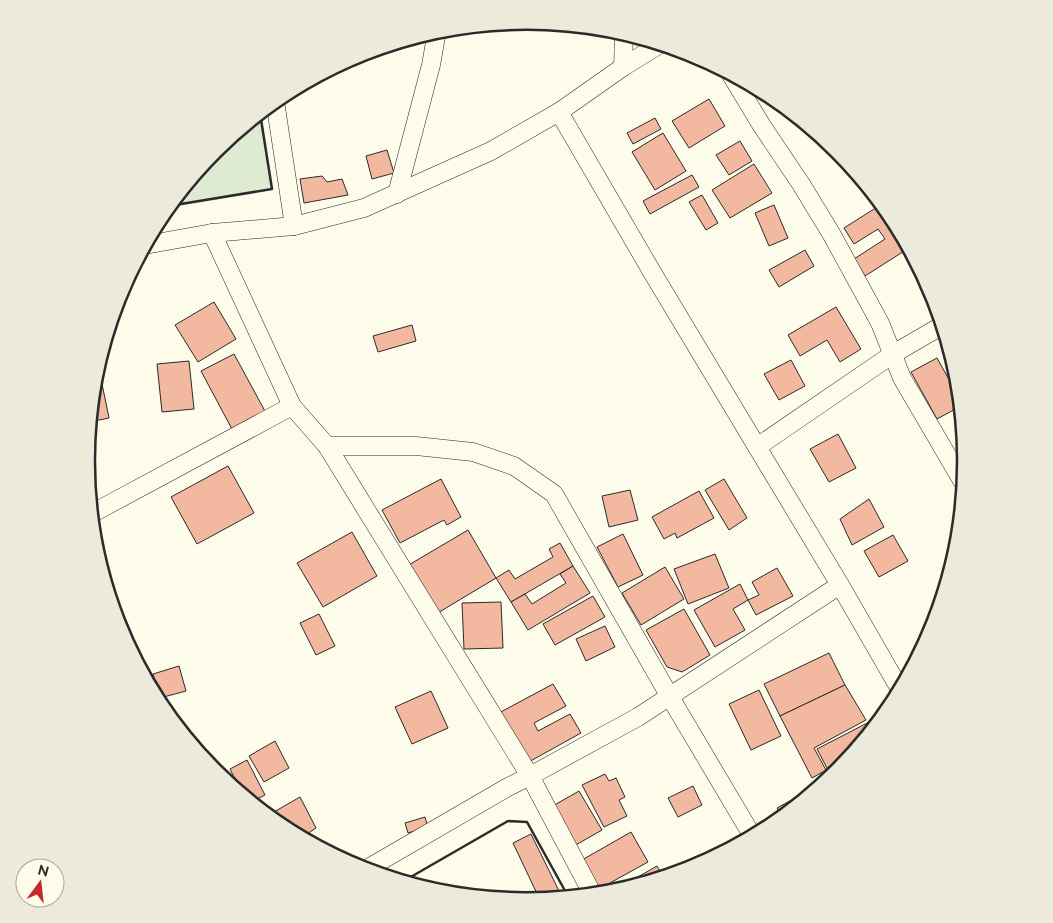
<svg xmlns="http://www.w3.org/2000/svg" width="1053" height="923" font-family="Raleway,sans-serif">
<rect width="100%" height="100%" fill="#fdfbea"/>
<polygon fill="#deebd1" stroke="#74746e" points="260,113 272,189 169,206 215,150"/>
<g fill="#f2b8a0" stroke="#2b2b2b">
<polygon points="709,99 725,126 689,148 672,121"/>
<polygon points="655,118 661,129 633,144 627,133"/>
<polygon points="663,133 686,171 655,190 632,152"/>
<polygon points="740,141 752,161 729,175 716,155"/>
<polygon points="387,150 394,173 372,179 366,156"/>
<polygon points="754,164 772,193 730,218 712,190"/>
<polygon points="692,175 699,187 650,214 643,201"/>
<polygon points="322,176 327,182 342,179 348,195 304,203 300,179"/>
<polygon points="702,195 718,223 706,230 689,202"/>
<polygon points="882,204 893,217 909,248 865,276 854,259 885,239 878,229 854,244 844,228"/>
<polygon points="774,205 788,238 769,246 755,213"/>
<polygon points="805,250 814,266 779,287 769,270"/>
<polygon points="214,302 236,339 198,362 175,325"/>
<polygon points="836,307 861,349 840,362 827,340 800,356 788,335"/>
<polygon points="412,325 416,341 378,352 373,336"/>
<polygon points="234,354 266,413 233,431 201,371"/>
<polygon points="937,358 961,401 961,406 937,419 911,372"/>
<polygon points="791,360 805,386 779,400 764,374"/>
<polygon points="189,361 194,409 162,412 157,364"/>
<polygon points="99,369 109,418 90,422 95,375 96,370"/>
<polygon points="838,434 856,468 829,482 810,449"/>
<polygon points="228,466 254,513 197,544 171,497"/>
<polygon points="441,479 461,517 447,525 444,520 400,543 382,510"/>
<polygon points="724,479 747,518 729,530 705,490"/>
<polygon points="630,490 638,520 609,527 602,496"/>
<polygon points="699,491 714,518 677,538 675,533 664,539 652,517"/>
<polygon points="869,499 884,527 852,545 840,519"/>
<polygon points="468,530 496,578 436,614 407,566"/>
<polygon points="352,532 377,576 323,607 297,563"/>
<polygon points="623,534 643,575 618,587 597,547"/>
<polygon points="893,535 908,561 879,577 864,551"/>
<polygon points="560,543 573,566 511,602 496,578 509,570 515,579 553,557 549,549"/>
<polygon points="715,554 729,588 688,604 674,569"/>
<polygon points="573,566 590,593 528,630 511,602 525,594 532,604 566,583 560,574"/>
<polygon points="665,567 684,599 641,625 622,593"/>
<polygon points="777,568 793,596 756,615 748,600 759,595 752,582"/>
<polygon points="740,584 748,600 733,609 745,630 715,647 694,610"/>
<polygon points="593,596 605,617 555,645 543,624"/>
<polygon points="501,602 503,648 464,649 462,603"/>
<polygon points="684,609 710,655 682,672 667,667 646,630"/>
<polygon points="319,614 335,646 316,655 300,623"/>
<polygon points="605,626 615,647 586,661 576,639"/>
<polygon points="829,653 845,685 780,716 764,684"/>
<polygon points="179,666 186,691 160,698 153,674"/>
<polygon points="553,684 566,706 534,723 538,731 570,714 581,733 525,764 497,714"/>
<polygon points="845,685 866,720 814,748 826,770 812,778 780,716"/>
<polygon points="759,690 781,736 751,750 729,704"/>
<polygon points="431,691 448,728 412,744 395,707"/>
<polygon points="873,720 876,726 853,754 827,768 817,749"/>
<polygon points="275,741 289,768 264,782 249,756"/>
<polygon points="247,760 265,795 251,802 244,797 230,769"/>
<polygon points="605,774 609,781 616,778 625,797 619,800 627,816 604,827 582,785"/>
<polygon points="693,786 702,805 678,817 668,798"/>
<polygon points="579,791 602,830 574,846 551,807"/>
<polygon points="804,793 807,798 783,818 777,808"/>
<polygon points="300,797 316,828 301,838 282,827 267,816"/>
<polygon points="425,817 428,827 408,833 405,823"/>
<polygon points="631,832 648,862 599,889 582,860"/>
<polygon points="531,834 561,895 553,899 540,900 513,843"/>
<polygon points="343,853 349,863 336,856"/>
<polygon points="657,866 664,878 608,894"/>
</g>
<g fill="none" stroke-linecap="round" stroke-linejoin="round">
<g stroke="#2b2b2b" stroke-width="19">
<g id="street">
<polyline points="623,67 624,33"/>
<polyline points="730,73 762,126 801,184 832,235 880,323 902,378 964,484"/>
<polyline points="275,101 294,226"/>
<polyline points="559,112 652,272 840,585 901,691"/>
<polyline points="397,194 431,65 437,31"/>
<polyline points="212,233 292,406 327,446 530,776 593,895"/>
<polyline points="145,245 212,233 294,226 364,208 491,151 559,112 623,67 660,44"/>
<polyline points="327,446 416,446 473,452 514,466 554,494 670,697 753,837"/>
<polyline points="757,447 893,354 943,325"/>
<polyline points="91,514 292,406"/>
<polyline points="365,870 508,787 530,776 638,717 840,585"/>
</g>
</g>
<use href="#street" stroke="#fdfbea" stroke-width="18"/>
<g stroke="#2b2b2b" stroke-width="2.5">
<polyline points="169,206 272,189 260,113"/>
<polyline points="402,882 508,821 527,822 569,898"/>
</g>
</g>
<path d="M0 0H1053V923H0ZM95 461a431 431 0 1 1 862 0a431 431 0 1 1-862 0Z" fill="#eceadb" fill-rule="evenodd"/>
<path fill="none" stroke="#2b2b2b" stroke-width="2.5" d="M95 461a431 431 0 1 1 862 0a431 431 0 1 1-862 0Z"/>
<g transform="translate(40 883) rotate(15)"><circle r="24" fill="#fdfbea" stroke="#a9a89e"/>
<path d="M0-4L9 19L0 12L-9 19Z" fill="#c62828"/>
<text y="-8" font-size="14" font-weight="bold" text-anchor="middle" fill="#2b2b2b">N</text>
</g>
</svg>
